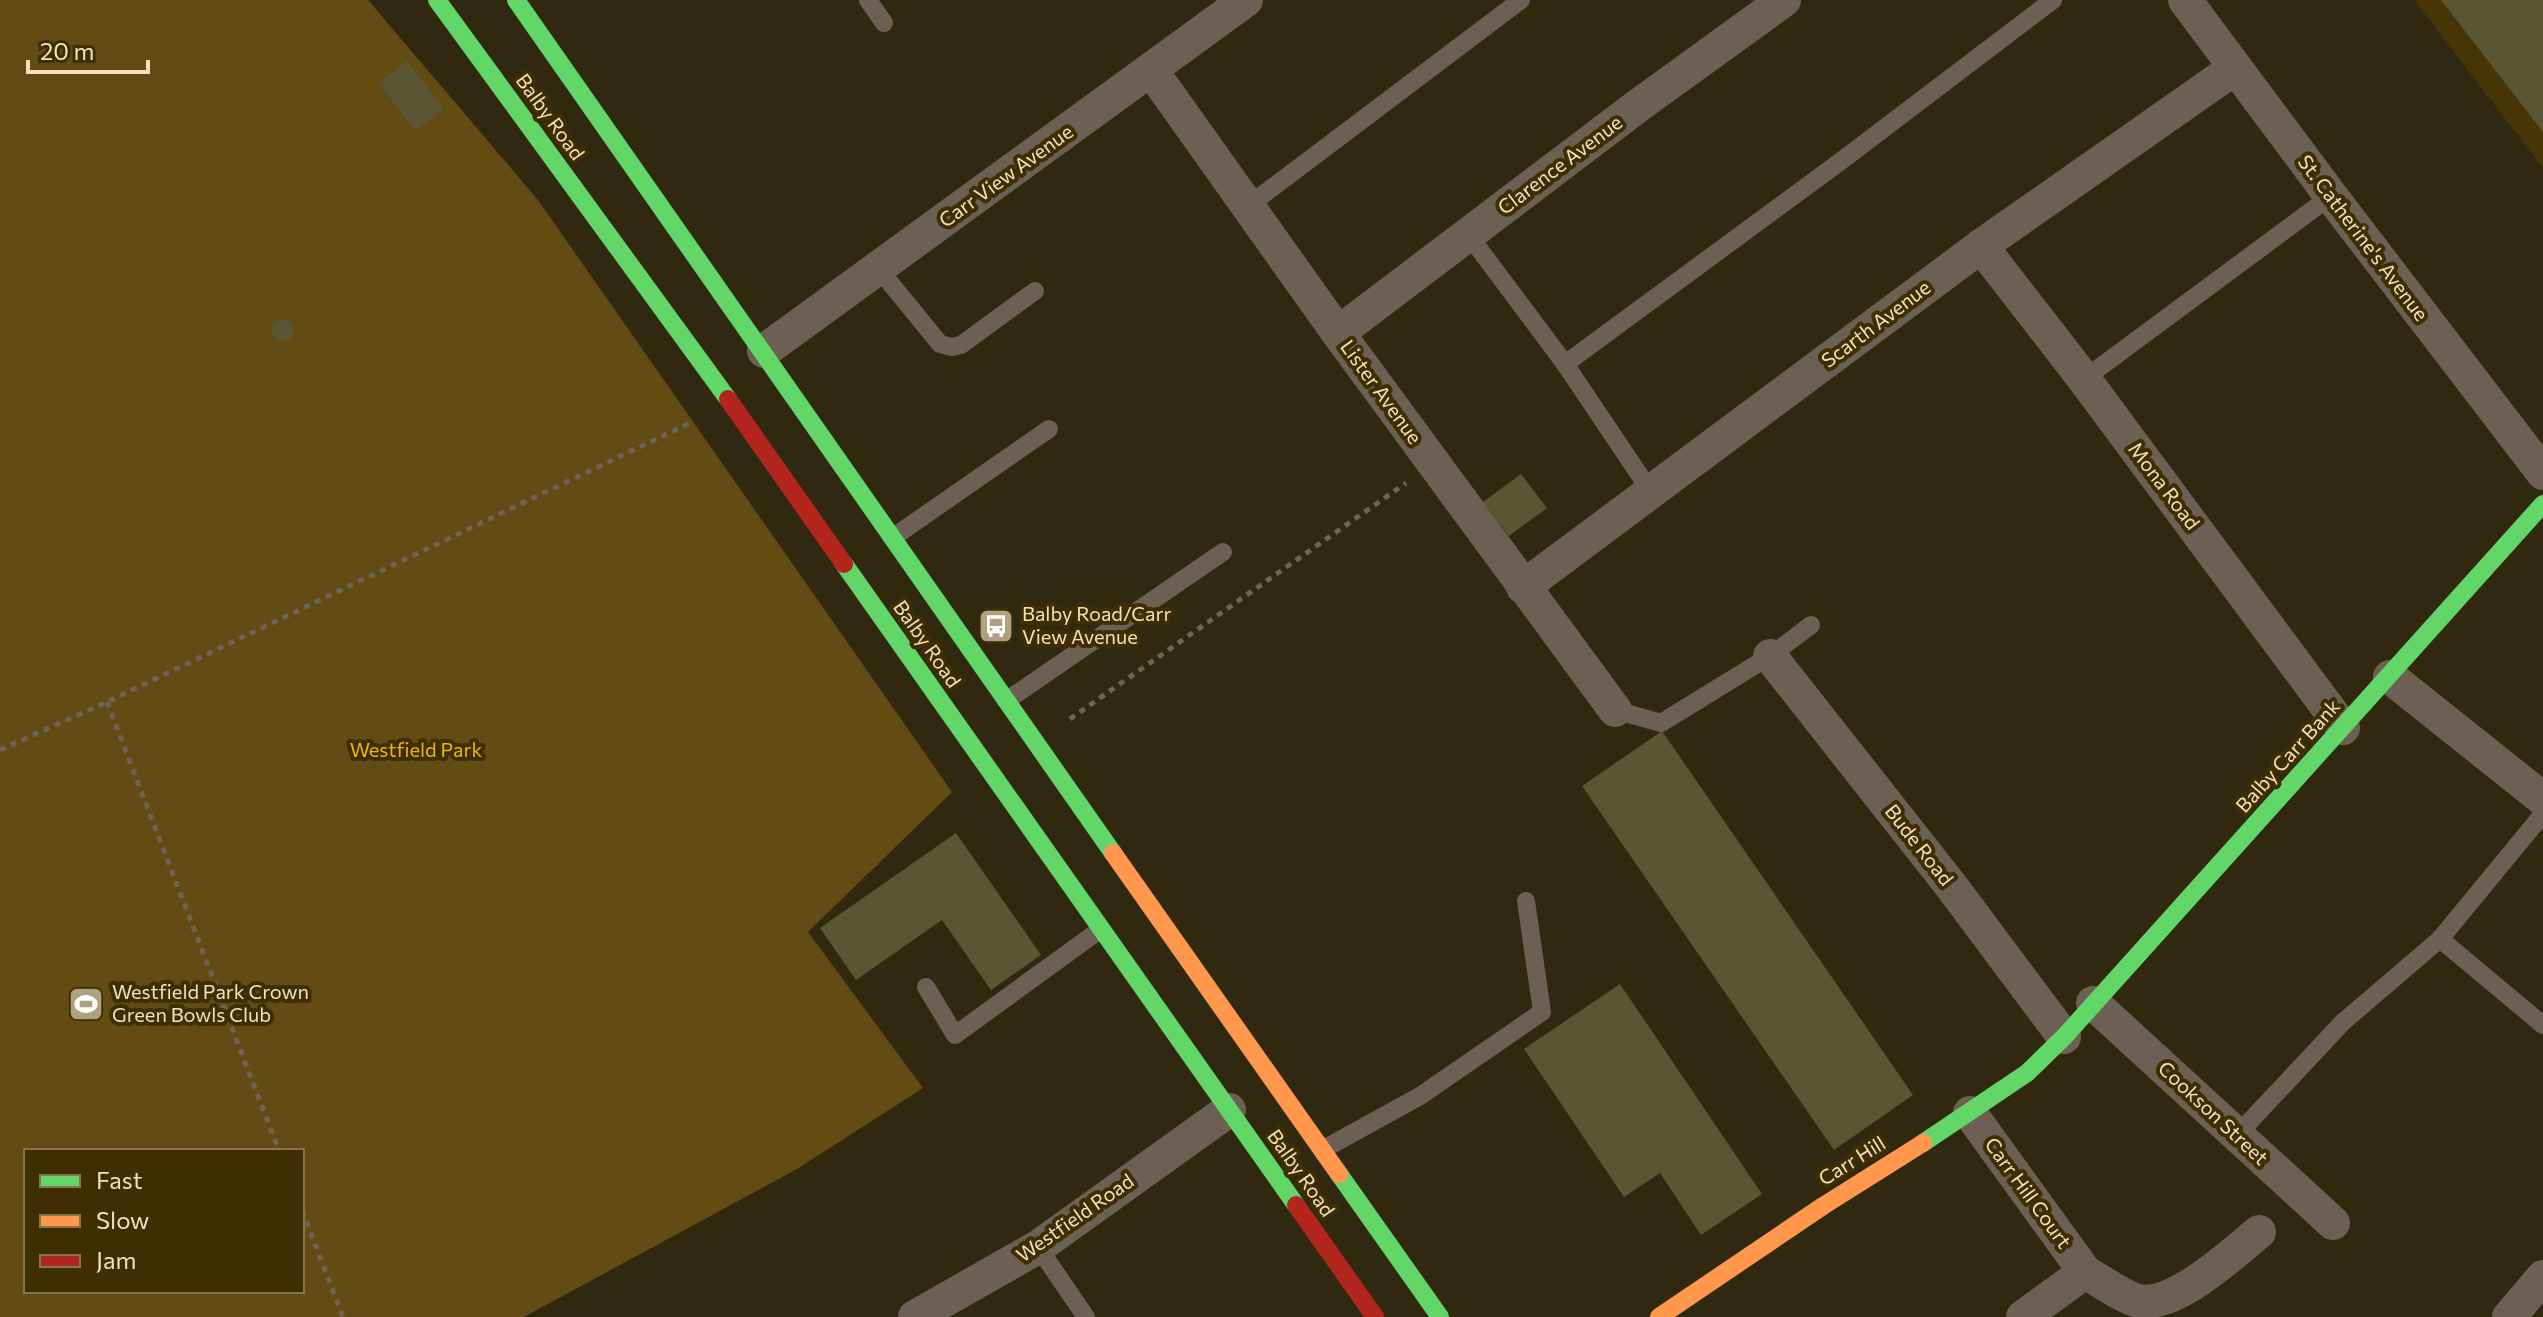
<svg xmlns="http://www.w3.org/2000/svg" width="2543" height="1317" font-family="Commissioner,sans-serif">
<rect width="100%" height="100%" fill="#312810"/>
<polygon fill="#473506" points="2414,0 2543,0 2543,168"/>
<path fill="#624c13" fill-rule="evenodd" d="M0,0H368L538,200L952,792L808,932L923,1088L797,1169L524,1317H0ZM26,1151H302V1291H26Z"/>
<g fill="#5a5532">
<polygon points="2441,0 2543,0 2543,132"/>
<polygon points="407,61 444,109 415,131 379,83"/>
<circle cx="283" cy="330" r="11"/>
<polygon points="1521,474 1547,508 1509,536 1483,502"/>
<polygon points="1662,731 1913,1095 1834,1150 1582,786"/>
<polygon points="956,833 1041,955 991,990 942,920 856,980 820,928"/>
<polygon points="1620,984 1762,1194 1701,1235 1660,1173 1624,1197 1524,1049"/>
</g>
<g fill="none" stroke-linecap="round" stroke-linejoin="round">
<g stroke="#6d6357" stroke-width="5" stroke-dasharray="6 6" stroke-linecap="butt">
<polyline points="107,702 279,1151"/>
<polyline points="1070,719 1406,483"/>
<polyline points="0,750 107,702 694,421"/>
<polyline points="302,1210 343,1317"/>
</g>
<g stroke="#6c5f54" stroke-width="18">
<polyline points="868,0 884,23"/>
<polyline points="1248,206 1521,0"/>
<polyline points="1468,234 1565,364 1651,492"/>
<polyline points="878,268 940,344 952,347 961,345 1035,291"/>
<polyline points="1565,364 1841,161 2053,0"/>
<polyline points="2084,379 2331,196"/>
<polyline points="892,538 1049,429"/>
<polyline points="1006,701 1223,552"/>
<polyline points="1615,710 1661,723 1770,656 1811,625"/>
<polyline points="2440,939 2543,1025"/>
<polyline points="926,987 955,1035 1101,929"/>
<polyline points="2237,1135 2343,1022 2440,939 2543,814"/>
<polyline points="1322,1150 1420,1096 1542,1012 1526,901"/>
<polyline points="1038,1247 1086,1317"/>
</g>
<g stroke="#6c5f54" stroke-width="34">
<polyline points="2185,0 2331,196 2543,473"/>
<polyline points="1151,70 1338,333 1615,710"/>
<polyline points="1981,246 2084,379 2343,728"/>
<polyline points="1338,333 1639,105 1784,0"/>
<polyline points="764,351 1246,0"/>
<polyline points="1523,587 1981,246 2235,68"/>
<polyline points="1770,656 1952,887 2064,1037"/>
<polyline points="2390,677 2543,799"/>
<polyline points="2093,1003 2333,1223"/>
<polyline points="1970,1113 2085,1272"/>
<polyline points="915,1317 1038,1247 1229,1110"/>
<path d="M2023,1317L2085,1272C2101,1281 2118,1294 2135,1300C2171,1312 2233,1253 2259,1232"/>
<polyline points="2509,1317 2543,1277"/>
</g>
<g stroke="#63d668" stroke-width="18">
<polyline points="437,0 728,399"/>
<path d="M516,0C716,283 913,569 1113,853"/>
<polyline points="844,564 1296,1205"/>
<polyline points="1923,1143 2027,1073 2064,1037 2543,504"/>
<polyline points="1339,1174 1440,1317"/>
</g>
<g stroke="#ff974d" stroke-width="18">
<polyline points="1113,853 1339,1174"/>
<polyline points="1659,1317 1823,1206 1923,1143"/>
</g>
<g stroke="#b3261e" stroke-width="18">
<polyline points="728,399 844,564"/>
<polyline points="1296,1205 1375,1317"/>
</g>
</g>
<defs>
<g id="bus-square" transform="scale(1.8)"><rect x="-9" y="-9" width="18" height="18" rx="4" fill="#afa080" stroke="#3f2e02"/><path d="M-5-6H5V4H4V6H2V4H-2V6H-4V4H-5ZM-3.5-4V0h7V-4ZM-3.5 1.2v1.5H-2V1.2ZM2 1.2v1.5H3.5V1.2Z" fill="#fff"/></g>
<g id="stadium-square" transform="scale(1.8)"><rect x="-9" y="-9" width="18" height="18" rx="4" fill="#afa080" stroke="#3f2e02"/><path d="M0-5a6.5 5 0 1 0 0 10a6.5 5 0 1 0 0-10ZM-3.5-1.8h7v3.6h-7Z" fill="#fff"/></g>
</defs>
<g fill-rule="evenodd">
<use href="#bus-square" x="996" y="626"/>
<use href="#stadium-square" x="86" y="1004"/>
</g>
<g text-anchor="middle" stroke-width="8" stroke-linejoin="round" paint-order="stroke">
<g font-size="20" fill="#f3e1bc" stroke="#3f2e02">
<text transform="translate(550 117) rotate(54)" y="7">Balby Road</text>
<text transform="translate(1560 165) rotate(-37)" y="7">Clarence Avenue</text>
<text transform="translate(1006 176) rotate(-36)" y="7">Carr View Avenue</text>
<text transform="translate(2363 238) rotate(53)" y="7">St. Catherine's Avenue</text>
<text transform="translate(1876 324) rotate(-37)" y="7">Scarth Avenue</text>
<text transform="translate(1381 392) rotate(54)" y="7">Lister Avenue</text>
<text transform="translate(2164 486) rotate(53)" y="7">Mona Road</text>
<text transform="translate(927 644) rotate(55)" y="7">Balby Road</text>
<text transform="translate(2288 756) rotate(-48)" y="7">Balby Carr Bank</text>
<text transform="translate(1919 845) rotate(52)" y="7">Bude Road</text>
<text transform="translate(2213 1113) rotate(43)" y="7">Cookson Street</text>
<text transform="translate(1852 1161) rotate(-32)" y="7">Carr Hill</text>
<text transform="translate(1301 1173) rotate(55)" y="7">Balby Road</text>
<text transform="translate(2028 1193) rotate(54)" y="7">Carr Hill Court</text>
<text transform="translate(1075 1218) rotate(-35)" y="7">Westfield Road</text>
</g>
<g font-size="20" fill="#f3e1bc" stroke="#3f2e02" text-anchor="start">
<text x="1022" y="621">Balby Road/Carr<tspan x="1022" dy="23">View Avenue</tspan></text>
<text x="112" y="999">Westfield Park Crown<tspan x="112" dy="23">Green Bowls Club</tspan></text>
</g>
<g font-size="20" fill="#eeb600" stroke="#3f2e02">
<text x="416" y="757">Westfield Park</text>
</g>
</g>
<rect x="24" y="1149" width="280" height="144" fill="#3f2e02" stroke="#87764c" stroke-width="2"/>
<rect x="40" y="1175" width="40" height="12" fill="#63d668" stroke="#87764c" stroke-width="2"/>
<text x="96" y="1189" font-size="24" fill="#f3e1bc">Fast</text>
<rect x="40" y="1215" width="40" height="12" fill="#ff974d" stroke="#87764c" stroke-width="2"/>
<text x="96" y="1229" font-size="24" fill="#f3e1bc">Slow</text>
<rect x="40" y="1255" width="40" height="12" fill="#b3261e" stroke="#87764c" stroke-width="2"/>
<text x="96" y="1269" font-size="24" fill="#f3e1bc">Jam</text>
<path d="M28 60v12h120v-12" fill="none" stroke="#f3e1bc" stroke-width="4"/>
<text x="40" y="60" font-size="24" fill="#f3e1bc" stroke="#3f2e02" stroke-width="6" paint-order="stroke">20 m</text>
</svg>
